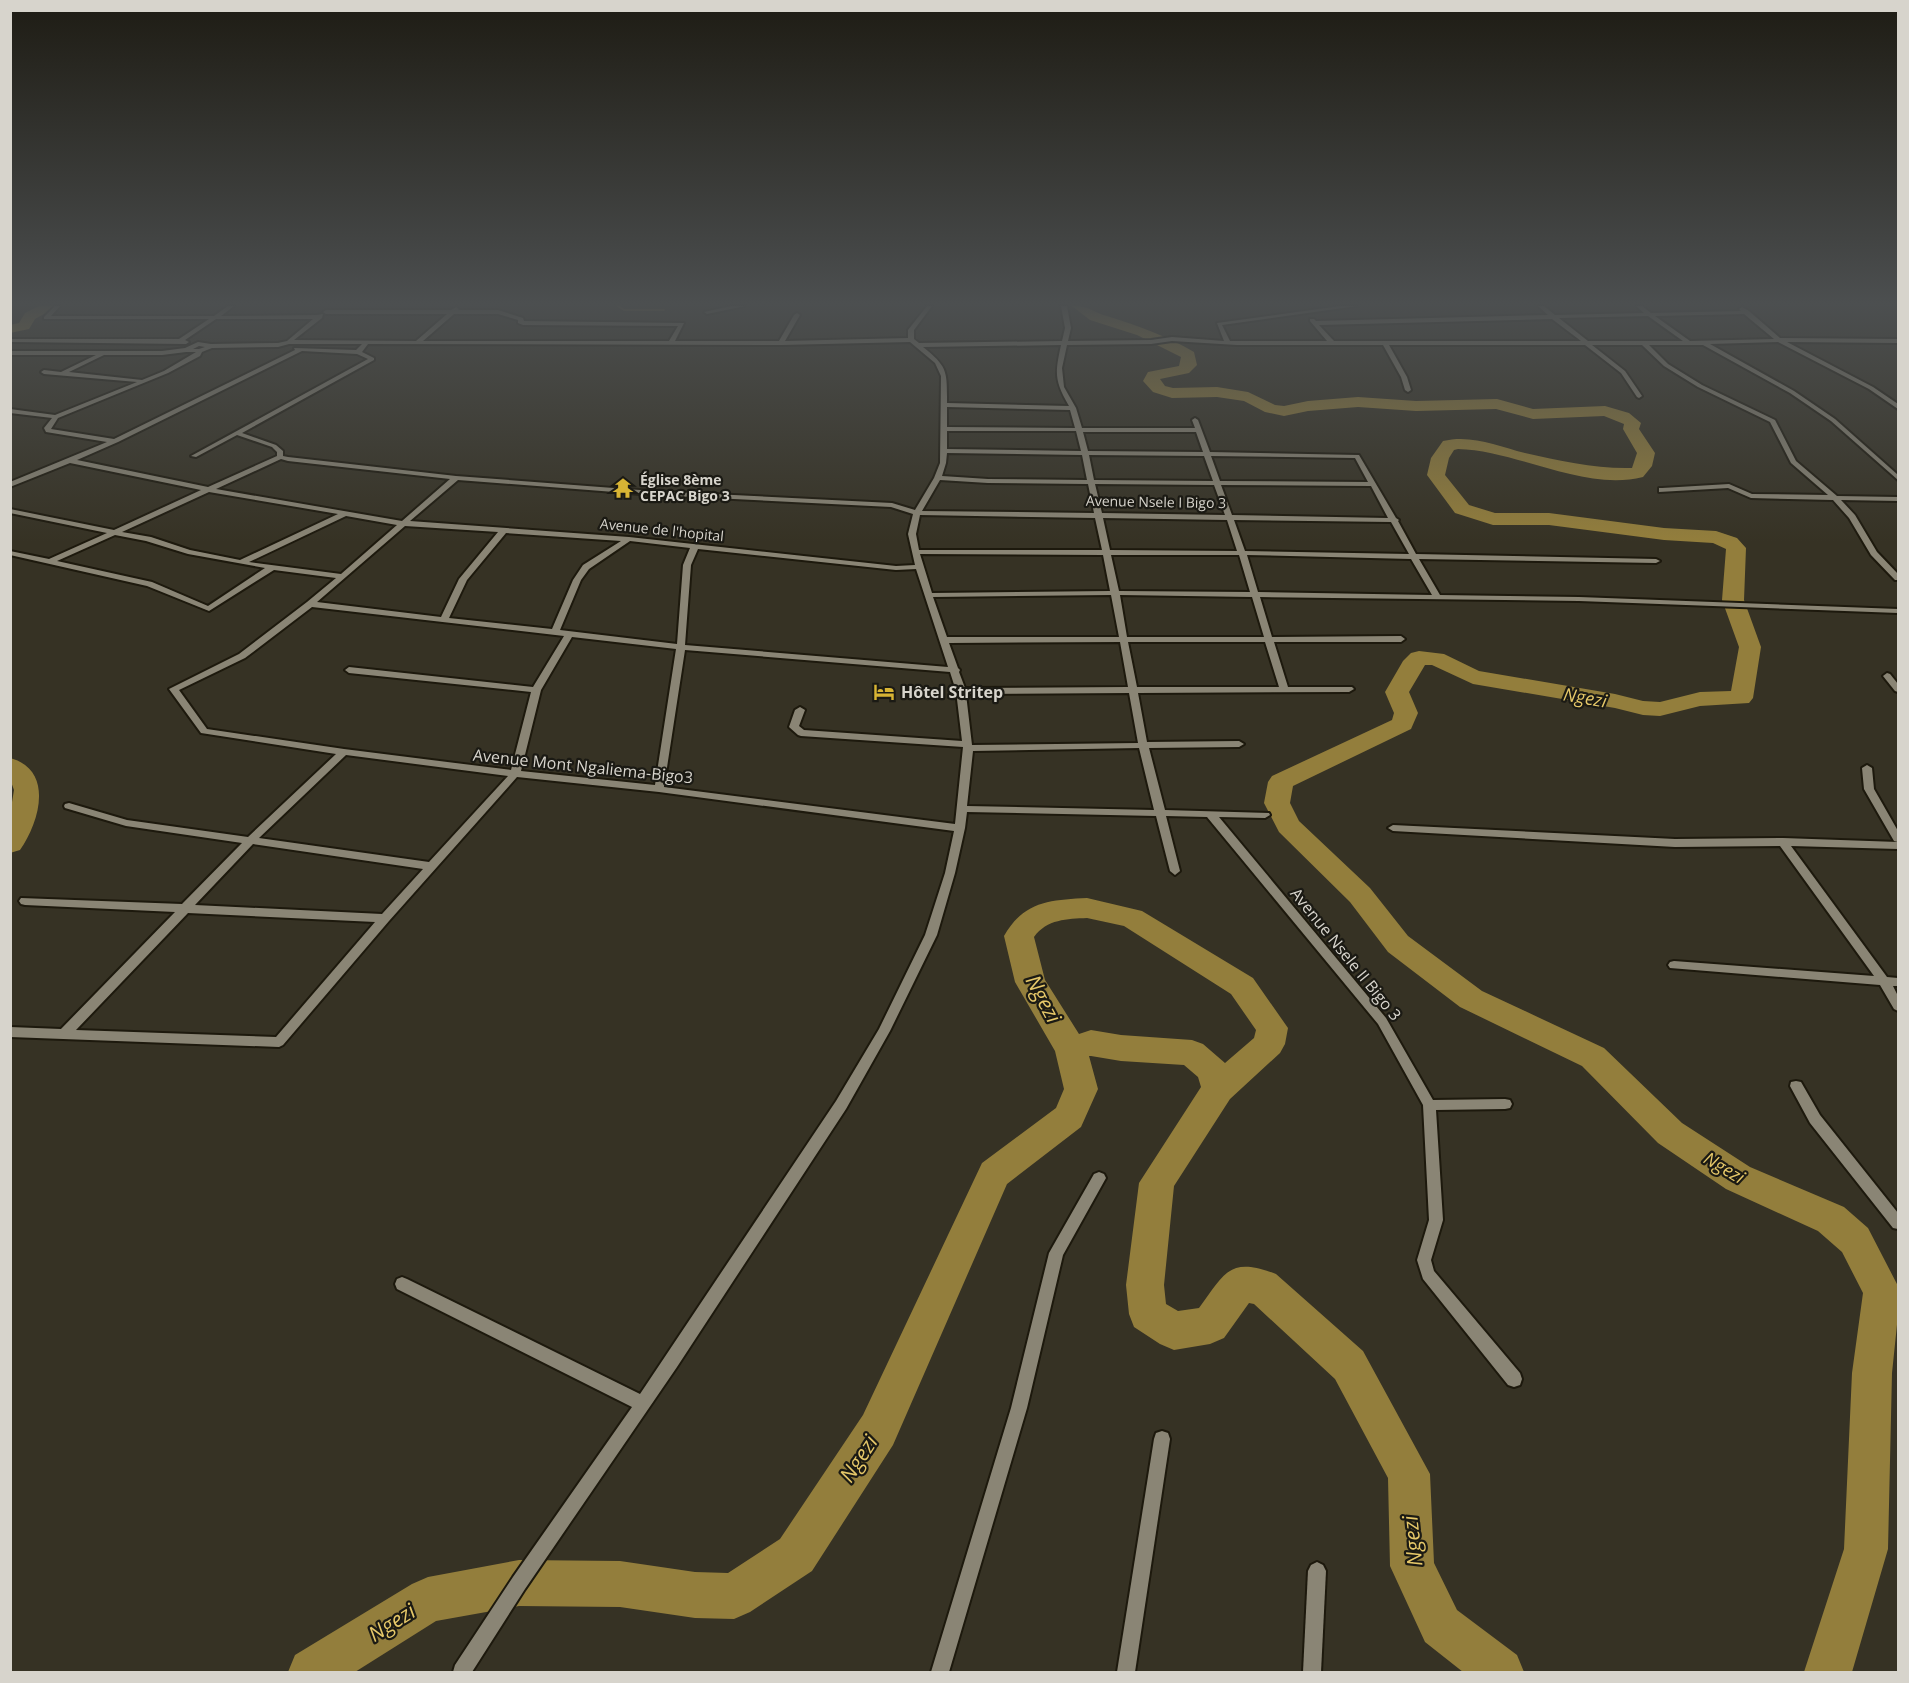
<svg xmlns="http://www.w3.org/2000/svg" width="1909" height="1683" font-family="'Open Sans',sans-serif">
<rect width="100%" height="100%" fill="#363224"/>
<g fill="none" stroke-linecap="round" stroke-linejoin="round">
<polyline stroke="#937e3c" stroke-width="2" points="618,306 624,310 664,310"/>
<g fill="#937e3c" fill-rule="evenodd">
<polygon points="39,306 58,306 35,319 29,329 10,333 10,325 19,323 25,313"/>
<path d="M1072,306C1090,306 1092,312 1107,316C1138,326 1167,336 1194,352L1197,365L1189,373L1160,379L1165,386L1173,388L1217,387L1248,392L1275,405L1284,406L1308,401L1358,397L1416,401L1497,399L1533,409L1605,406L1629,413L1641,423L1639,429L1655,453L1652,466L1643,477C1584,492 1516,450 1458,449L1454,450L1449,458L1445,475L1469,505L1495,513H1549L1664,528L1716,531L1737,538L1746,548L1744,600L1761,647L1753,698L1749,703L1700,706L1660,716L1643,715L1615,708L1473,684L1432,665H1425L1409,692L1418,713L1411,729L1293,786L1290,803L1299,821L1370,888L1408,936L1482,991L1604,1048L1682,1123L1750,1167L1844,1207L1868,1228L1898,1286V1315L1892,1373L1888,1549L1852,1672H1804L1844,1549L1852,1373L1863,1293L1842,1252L1818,1231L1726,1189L1658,1143L1582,1066L1460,1007L1388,952L1350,902L1279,832L1264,803L1268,782L1272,776L1392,720L1394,713L1385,692L1403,661L1411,653L1419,651L1444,654L1479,671L1615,694L1643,701L1660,702L1700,692L1731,691L1739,647L1722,600L1726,549L1713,543L1664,540L1549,525H1493L1455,513L1427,475L1431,458L1443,441C1471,434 1498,446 1525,453C1560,461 1596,469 1632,468L1637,453L1623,429L1624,424L1604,416L1533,419L1496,409L1416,411L1358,407L1308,411L1284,416L1265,412L1244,401L1217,397L1172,398L1153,392L1143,381L1148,372L1179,366L1181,357L1137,335L1090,320Z"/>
<path d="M10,758C55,770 39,823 20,850L10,853V814L14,790L10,779Z"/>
<path d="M1087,898L1142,911L1253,978L1288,1028L1285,1044L1280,1053L1230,1099L1174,1186L1164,1285L1166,1304L1178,1311L1199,1308C1225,1273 1229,1256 1276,1274L1363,1351L1430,1474L1434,1563L1457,1610L1517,1655L1524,1672H1463L1425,1642L1390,1566L1388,1478L1335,1379L1254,1304L1249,1303L1224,1338L1210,1344L1174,1350L1160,1344L1134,1327L1129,1314L1126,1285L1139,1183L1201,1087L1198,1077L1184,1065L1121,1061L1091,1056H1089L1098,1089L1081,1127L1007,1184L893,1445L812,1571L750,1612L734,1619L695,1618L620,1607L519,1606L436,1621L355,1672H288L295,1655L412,1584L428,1577L519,1560L620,1561L695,1572L728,1573L780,1539L863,1415L982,1163L1056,1108L1064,1089L1055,1051L1015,982L1004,936C1024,901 1050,900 1087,898ZM1087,918L1124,926L1231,994L1256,1030L1254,1038L1225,1063L1203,1044L1192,1040L1121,1035L1091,1030L1079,1034L1045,980L1034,937C1047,919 1067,919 1087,918Z"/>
</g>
<g stroke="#1d190d" stroke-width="4">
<g id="minor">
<path d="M55,306H60L51,316H214L228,306H234L221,316L317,315L323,314L322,318L294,340L416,341L447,314H326L323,312L326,310H451L456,307L459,309L458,310H498L523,318L524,321L684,323L675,341H779L794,315L797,313L800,315L785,341L908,338V330L927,306H932L914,330V339L919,343L1062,341L1065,328L1061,306H1067L1071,328L1068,341L1151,340L1172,337L1224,341L1217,323L1340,306H1357L1222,325L1230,341H1327L1310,321V319H1314L1316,321L1548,315L1538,306H1544L1555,315L1644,313L1636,306H1642L1651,313L1741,311L1739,309L1742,307L1749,311L1780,338L1898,339V343L1787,342L1873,387L1898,404V409L1869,389L1778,342L1710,344L1794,391L1835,419L1898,475V480L1831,421L1790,393L1703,345H1649L1668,364L1702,385L1775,420L1796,461L1837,496L1898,497V501L1841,500L1855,515L1877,552L1898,574V580H1895L1871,555L1849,518L1833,500L1751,498L1728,488L1659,492V488H1662L1729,484L1752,494L1828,495L1791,463L1770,422L1698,387L1664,366L1642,345H1592L1625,371L1642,396L1639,398L1637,397L1621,373L1585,345H1389L1407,377L1411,390L1408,392L1405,390L1401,377L1383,345H1237L1172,341L1151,344L1067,345L1062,368L1064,387L1076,408L1082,428H1195L1192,420L1195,418L1198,420L1210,452L1359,455L1396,518L1399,520L1398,521L1416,554L1656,559L1660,561L1656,563L1419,559L1440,595L1579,597L1898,609V613L1579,601L1260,597L1272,637L1401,636L1405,639L1401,642H1274L1288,687H1352L1354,689L1349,692L1138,693L1147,742L1239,741L1244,744L1239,747L1149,748L1165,810L1269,813L1270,815L1265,818L1219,817L1386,1018L1433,1100L1505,1099L1510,1100L1512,1104L1510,1108L1505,1109L1436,1110L1443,1220L1431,1260L1434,1271L1520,1373L1522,1379L1520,1385L1514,1387L1508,1385L1423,1279L1417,1260L1429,1220L1423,1105L1378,1024L1207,817L1166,816L1180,871L1175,875L1170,871L1156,816L967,812L965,828L955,873L937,935L890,1031L846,1109L677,1367L525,1589L472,1672H453L455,1665L513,1577L632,1407L397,1289L395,1284L397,1279L402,1277L407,1279L640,1394L836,1101L879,1029L925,935L945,873L954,831L659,792L517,777L389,921L283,1045L279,1047L10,1037V1027L61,1029L175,912L25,905L21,904L19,901L21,898L182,904L242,843L126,826L65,808L64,806L65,804L69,803L127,820L248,837L336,754L201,733L169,689L239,654L307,602L336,578L274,570L209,611L147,586L10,555V551L49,559L107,533L10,513V509L114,530L201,490L70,463L10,487V482L107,442L46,432L44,428L52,418L10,413V409L55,415L137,382L44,374L41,372L44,370L61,372L96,355H10V351H162L185,348L198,342L211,344L278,343L287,341L313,319H216L185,340L189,342L186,344L10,342L12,339H179L209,319H44V317ZM454,314H498L518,320V323L523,325L678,326L669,341H423ZM1744,314L1774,339L1690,341L1655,316ZM1648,316L1683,341H1588L1559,318ZM1552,319L1581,341H1334L1319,325ZM910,342L935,363L941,376L940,463L934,478L915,510L892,503L653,491L456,476L288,457L283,456V451L276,445L242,433L374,360V358L362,352L368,344L781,345ZM289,344H362L356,350L294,348L295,350L114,439L51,429L58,418L168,373L200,356L202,352L212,348L278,347ZM1061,345C1055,373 1054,380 1069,406L947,403C947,371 948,367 923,347ZM199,346L205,347L199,349H193ZM302,351L357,354L368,359L191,456L196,457L237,435L272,447L277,452V456L208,487L77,460L118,442ZM186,352H196L164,371L142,380L69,372L104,355H162ZM947,407L1070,410L1075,428L947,427ZM947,431H1076L1081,451L947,449ZM1083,432H1196L1203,452L1088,451ZM947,453L1082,455L1087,480L988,479L942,476L946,463ZM1089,455L1204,456L1213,481L1094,480ZM1211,456L1355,458L1368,482L1220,481ZM281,459L288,461L450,479L402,521L216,489ZM458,480L653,495L891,507L913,514L908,534L915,565L896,566L629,537L410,521ZM940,480L988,483L1088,484L1094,513L922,511ZM1095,484L1214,485L1225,515L1102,513ZM1221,485L1371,486L1388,518L1232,515ZM209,492L338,514L240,560L190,550L151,537L122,532ZM920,515L1095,518L1102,550H919L916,534ZM346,516L397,525L341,574L249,562ZM1103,518L1227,520L1237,551L1110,550ZM1234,520L1391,522L1409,554L1245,551ZM405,526L498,532L459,579L441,617L317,602ZM506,533L621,541L583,565L573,580L552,629L449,618L467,580ZM115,535L146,541L188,554L265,568L208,606L152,582L57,561ZM630,541L690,548L683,565L677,644L560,630L581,580L589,569ZM698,549L896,570L916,569L948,667L685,645L691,565ZM920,554L1103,555L1110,591L932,593ZM1111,555H1239L1250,592L1119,591ZM1247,555L1411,559L1432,595L1258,592ZM1111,595L1119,637H947L933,597ZM1120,595L1252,597L1264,637H1127ZM312,607L564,636L533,687L349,667L345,670L349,673L531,692L511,770L344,749L207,729L179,690L245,658ZM572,637L676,649L655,785L521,771L541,690ZM1120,642L1128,687L965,688L959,672L960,670L958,668L949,643ZM1128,642H1265L1279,687H1137ZM685,650L950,672L956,691L962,741L804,730L799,726L805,710L800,707L795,710L789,727L798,735L801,736L963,747L955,824L664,787ZM1129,693L1138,743L972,745L966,694ZM1139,748L1154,810L967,806L973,751ZM346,755L508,776L429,862L259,838ZM253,844L423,869L382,914L195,905ZM188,913L375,922L276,1037L76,1030Z"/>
<polygon points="731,306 745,306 707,314 704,312"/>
<polygon points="1887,673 1890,674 1898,684 1898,692 1895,691 1883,676"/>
<polygon points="1867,765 1872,768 1874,789 1898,831 1898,849 1791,846 1887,977 1898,978 1898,986 1893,986 1898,996 1898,1011 1894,1009 1880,985 1670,968 1668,965 1670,962 1674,961 1874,976 1780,846 1675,847 1393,831 1388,828 1393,825 1675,839 1783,838 1898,842 1894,841 1864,789 1862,768"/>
<polygon points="1796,1081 1801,1082 1820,1115 1898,1213 1898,1229 1893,1228 1810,1123 1790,1086 1791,1082"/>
<polygon points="1099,1172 1104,1174 1106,1178 1063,1255 1027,1408 949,1672 931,1672 1011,1408 1049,1253 1094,1174"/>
<polygon points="1162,1431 1168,1433 1170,1439 1135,1672 1117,1672 1154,1439 1156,1433"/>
<polygon points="1317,1562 1323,1565 1326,1571 1321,1672 1303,1672 1308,1571 1311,1565"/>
</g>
</g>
<use href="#minor" fill="#8a8575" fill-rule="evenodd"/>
</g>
<linearGradient id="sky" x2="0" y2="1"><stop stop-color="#1e1c14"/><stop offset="0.56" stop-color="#4c4f50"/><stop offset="1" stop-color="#4c4f50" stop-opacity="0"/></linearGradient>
<rect width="1909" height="542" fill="url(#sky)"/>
<defs>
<g id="temple-bare" transform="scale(1.62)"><path d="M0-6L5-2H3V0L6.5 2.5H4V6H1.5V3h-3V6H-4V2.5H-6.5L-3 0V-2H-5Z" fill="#d8b434" stroke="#1b1a14" stroke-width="2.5" paint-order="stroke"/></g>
<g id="hotel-bare" transform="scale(1.62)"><path d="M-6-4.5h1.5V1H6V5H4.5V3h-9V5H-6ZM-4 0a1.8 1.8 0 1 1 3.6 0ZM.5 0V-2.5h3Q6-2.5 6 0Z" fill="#d8b434" stroke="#1b1a14" stroke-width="2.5" paint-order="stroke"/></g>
</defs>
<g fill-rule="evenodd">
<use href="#temple-bare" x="623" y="488"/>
<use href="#hotel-bare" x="884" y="692"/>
</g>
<g text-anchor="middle" stroke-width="4.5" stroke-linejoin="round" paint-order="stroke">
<g font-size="14" font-weight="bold" fill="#d7d4cc" stroke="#1b1a14" text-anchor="start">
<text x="640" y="485">Église 8ème<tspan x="640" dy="16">CEPAC Bigo 3</tspan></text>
</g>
<g font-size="14" fill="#d7d4cc" stroke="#1b1a14">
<text transform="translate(1156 502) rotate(1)" y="5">Avenue Nsele I Bigo 3</text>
<text transform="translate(662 530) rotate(6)" y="5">Avenue de l'hopital</text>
</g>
<g font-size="16" font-weight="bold" fill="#d7d4cc" stroke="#1b1a14" text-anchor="start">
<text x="901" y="698">Hôtel Stritep</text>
</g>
<g font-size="16" fill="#d7d4cc" stroke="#1b1a14">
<text transform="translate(583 766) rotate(6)" y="6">Avenue Mont Ngaliema-Bigo3</text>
<text transform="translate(1346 954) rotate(51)" y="6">Avenue Nsele II Bigo 3</text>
</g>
<g font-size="18" font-style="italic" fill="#e6c869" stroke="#1b1a14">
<text transform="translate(1585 698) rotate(10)" y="6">Ngezi</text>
<text transform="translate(1724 1168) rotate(31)" y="6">Ngezi</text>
</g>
<g font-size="21" font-style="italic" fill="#e6c869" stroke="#1b1a14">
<text transform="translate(1043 999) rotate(62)" y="7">Ngezi</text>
<text transform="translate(859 1459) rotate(-57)" y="7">Ngezi</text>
<text transform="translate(1413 1541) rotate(-96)" y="7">Ngezi</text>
<text transform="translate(392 1623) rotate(-32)" y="7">Ngezi</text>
</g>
</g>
<rect width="1909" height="1683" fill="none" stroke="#d7d4cc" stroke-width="24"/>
</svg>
